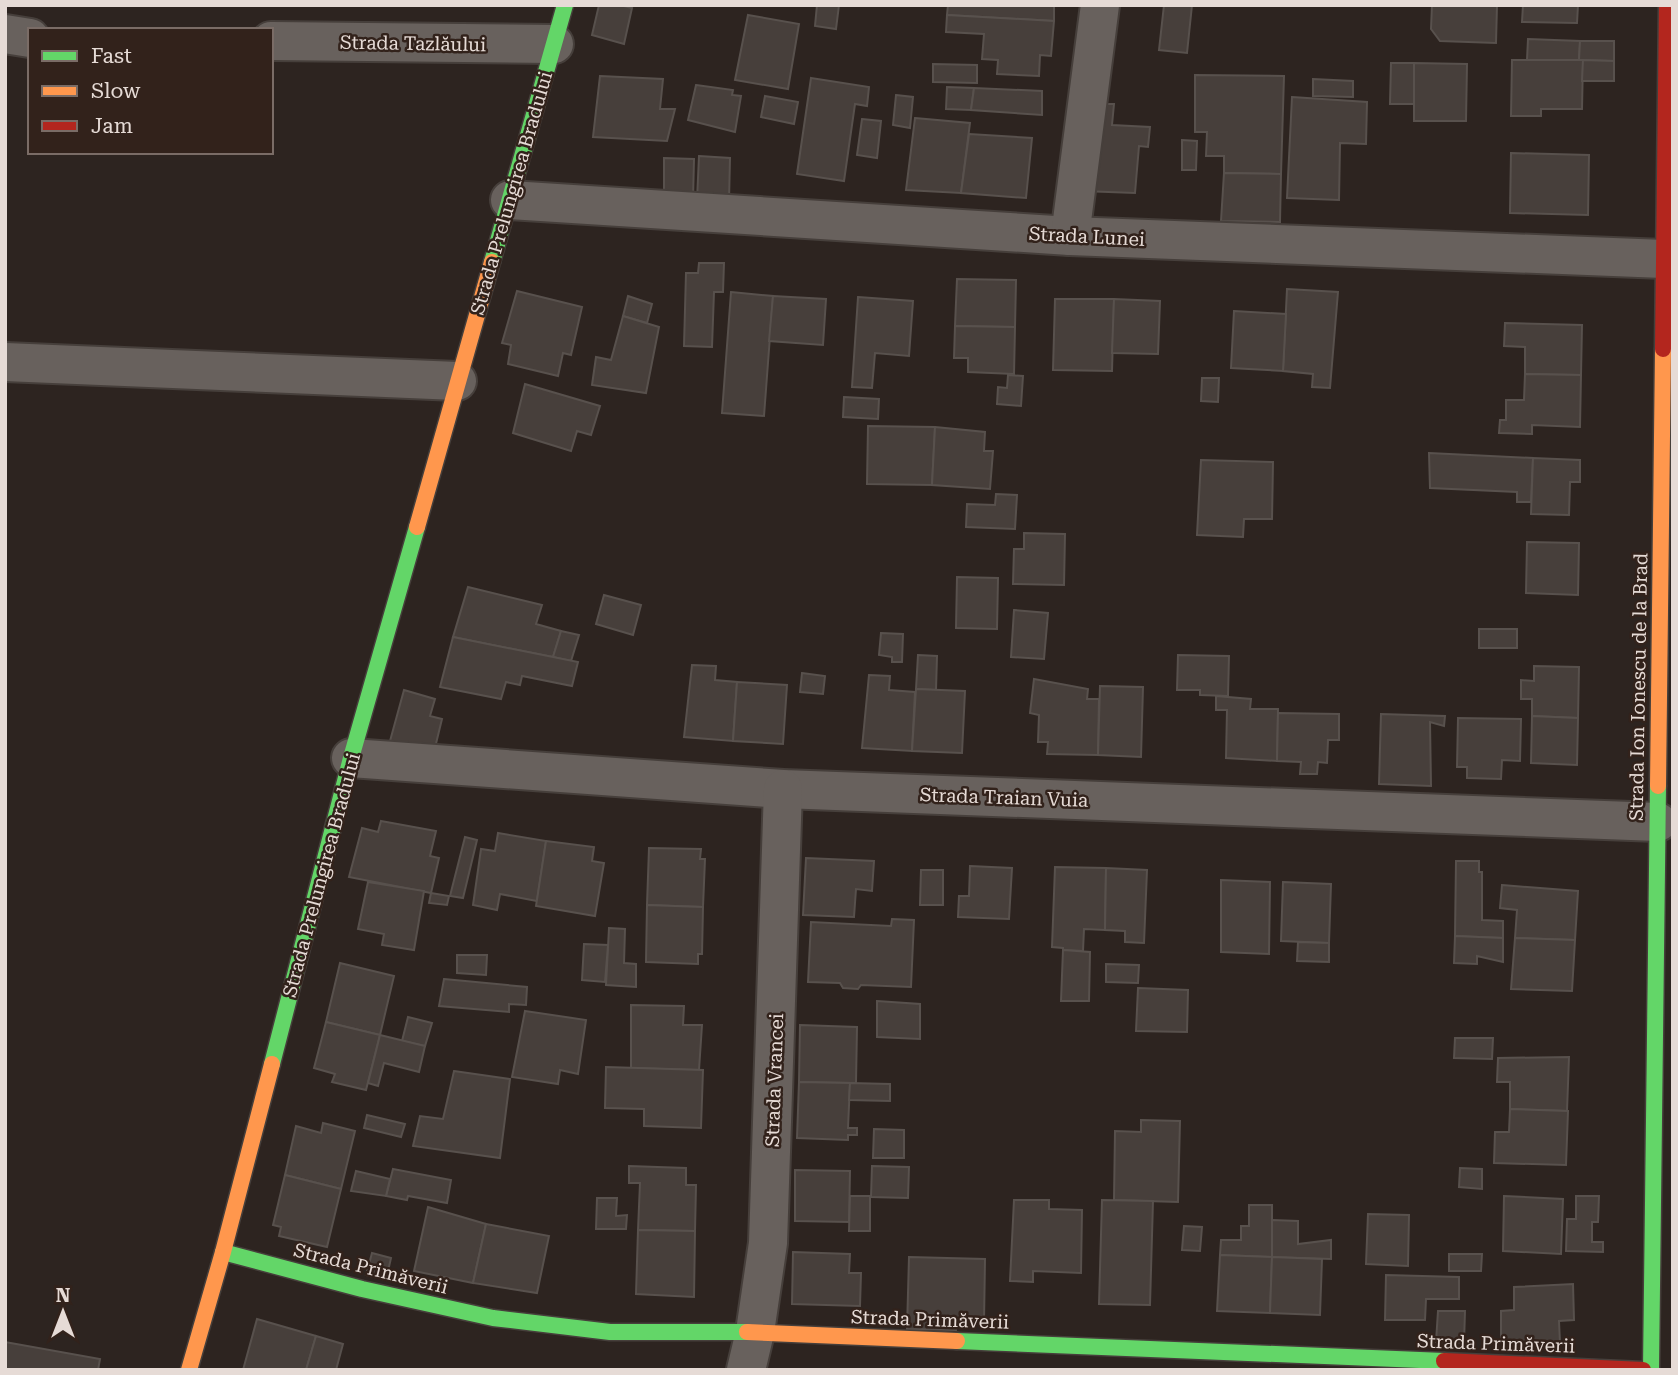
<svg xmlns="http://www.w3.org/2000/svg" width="1678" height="1375" font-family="'Roboto Serif',serif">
<rect width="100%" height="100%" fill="#2d2420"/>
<g fill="#473f3b" stroke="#58514d" stroke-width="2">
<polygon points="599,5 620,5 632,8 624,44 592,35"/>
<polygon points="817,5 839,5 836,29 815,26"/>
<polygon points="948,5 1054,5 1054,21 947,15"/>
<polygon points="1164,5 1192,5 1187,53 1159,50"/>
<polygon points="1432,5 1497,5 1496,43 1440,41 1431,29"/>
<polygon points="1523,5 1578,5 1577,23 1522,22"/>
<polygon points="748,15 799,24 788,89 735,80"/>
<polygon points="947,15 1054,21 1051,56 1040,55 1039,76 997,74 998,60 982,59 984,34 946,32"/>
<polygon points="1528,39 1580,41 1579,60 1527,60"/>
<polygon points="1580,41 1614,41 1614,61 1579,60"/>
<polygon points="1512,60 1583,60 1582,109 1541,109 1541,116 1511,116"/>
<polygon points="1583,60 1614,61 1614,81 1582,81"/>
<polygon points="1391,63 1414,63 1414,104 1390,104"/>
<polygon points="1414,63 1467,64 1466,121 1414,121"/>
<polygon points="933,64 977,65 977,83 933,82"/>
<polygon points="1195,75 1284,76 1281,174 1224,173 1224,156 1206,156 1207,132 1195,132"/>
<polygon points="600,76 663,79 660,109 675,109 667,141 593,137"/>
<polygon points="811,78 869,87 867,106 855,104 844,181 797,174"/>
<polygon points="1313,79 1353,81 1353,97 1313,96"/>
<polygon points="696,85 733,90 732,95 741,96 735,132 688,120"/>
<polygon points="947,87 974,88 971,110 946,109"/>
<polygon points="974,88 1042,91 1042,115 971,110"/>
<polygon points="896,95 913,97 910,128 893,125"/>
<polygon points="765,96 798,102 794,124 761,117"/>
<polygon points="1292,97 1367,102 1366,144 1340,143 1339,200 1287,198"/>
<polygon points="1089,104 1114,104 1112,125 1150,127 1148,147 1139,146 1135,193 1082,191"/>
<polygon points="915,118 970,123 961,193 906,190"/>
<polygon points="862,119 881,121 877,158 857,155"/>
<polygon points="969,134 1032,138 1026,198 961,193"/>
<polygon points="1182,140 1197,141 1196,170 1182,170"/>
<polygon points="1511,153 1589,155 1588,215 1510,213"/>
<polygon points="699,156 730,158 729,201 697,200"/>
<polygon points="664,158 694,159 693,200 664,200"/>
<polygon points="1224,173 1281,174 1280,222 1221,221"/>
<polygon points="699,263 724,263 723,292 714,292 712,347 684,346 686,273 698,273"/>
<polygon points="957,279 1016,280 1015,327 955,326"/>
<polygon points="1287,289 1338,292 1330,388 1312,387 1313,374 1283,371"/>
<polygon points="517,291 582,307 571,355 563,353 558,376 508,364 511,345 502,343"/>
<polygon points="731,292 773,296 764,416 722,413"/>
<polygon points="628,296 652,304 647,323 623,316"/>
<polygon points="773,296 826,299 823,345 769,341"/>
<polygon points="858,297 913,301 909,356 875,353 872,388 852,387"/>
<polygon points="1055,299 1114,299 1112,371 1053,370"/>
<polygon points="1114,299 1160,301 1158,354 1112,353"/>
<polygon points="1234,311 1286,314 1283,371 1231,368"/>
<polygon points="623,316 659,327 646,393 592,385 596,357 611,360"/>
<polygon points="1505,323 1582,325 1581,375 1525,374 1525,347 1504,346"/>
<polygon points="955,326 1015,327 1014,374 968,372 968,358 954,358"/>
<polygon points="1525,374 1581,375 1580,427 1532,425 1532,434 1499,433 1500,420 1506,420 1506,400 1524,400"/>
<polygon points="1008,375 1023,376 1021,406 997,404 998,387 1007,388"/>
<polygon points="1202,378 1219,378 1218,402 1201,401"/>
<polygon points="525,384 600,406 591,435 577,431 571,451 513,433"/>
<polygon points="844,397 879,399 878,419 843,417"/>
<polygon points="868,426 935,427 932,485 867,484"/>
<polygon points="935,427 985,432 984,451 993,451 990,489 932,485"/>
<polygon points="1429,453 1533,458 1531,502 1517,502 1517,492 1430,488"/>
<polygon points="1533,458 1580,460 1580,482 1570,482 1569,515 1531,514"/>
<polygon points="1201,460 1273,462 1272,519 1244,519 1243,537 1197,535"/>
<polygon points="996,494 1017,495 1015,529 966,527 967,504 995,505"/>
<polygon points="1024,533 1065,534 1064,585 1013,584 1014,549 1024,549"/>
<polygon points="1527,542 1579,543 1578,595 1526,593"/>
<polygon points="957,577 998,578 997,629 956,628"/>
<polygon points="468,587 542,605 536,624 561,631 553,657 453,637"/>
<polygon points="604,595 641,605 633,635 596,624"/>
<polygon points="1014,610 1048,613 1044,659 1011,657"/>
<rect x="1479" y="629" width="38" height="19"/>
<polygon points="561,631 579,635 571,661 553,657"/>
<polygon points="881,633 903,634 902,662 892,662 892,657 879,655"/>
<polygon points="453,637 578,662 572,686 522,676 520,685 506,682 501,699 440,687"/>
<polygon points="918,655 937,656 936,690 916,689"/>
<polygon points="1178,655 1229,656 1228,696 1200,695 1200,690 1177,690"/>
<polygon points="692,665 716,666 715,680 737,682 733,741 684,737"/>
<polygon points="1534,666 1579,667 1578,718 1532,716 1532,699 1521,699 1521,680 1534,681"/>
<polygon points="802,673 825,676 823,694 800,692"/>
<polygon points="869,675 890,676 889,690 915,692 912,751 862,748"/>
<polygon points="1034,679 1088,689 1087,699 1099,699 1098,755 1047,754 1048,742 1038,742 1039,715 1030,713"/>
<polygon points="737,682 787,685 783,744 733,741"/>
<polygon points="1100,686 1143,687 1141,757 1098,755"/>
<polygon points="916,689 965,691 962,753 912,751"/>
<polygon points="404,690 435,699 430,716 442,719 432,760 387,752"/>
<polygon points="1216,696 1251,699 1250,709 1278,709 1277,761 1226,758 1227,710 1216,710"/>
<polygon points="1278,713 1339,714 1339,740 1328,740 1327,763 1318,762 1317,774 1300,774 1301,762 1277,761"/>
<polygon points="1381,714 1445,716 1444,726 1430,722 1431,786 1379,784"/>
<polygon points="1532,716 1578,718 1577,765 1531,763"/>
<polygon points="1458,718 1521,719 1520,761 1502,760 1501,779 1467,778 1467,767 1457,767"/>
<polygon points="381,821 436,831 430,856 439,858 431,893 349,877 362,828 378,832"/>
<polygon points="498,833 546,841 537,901 500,894 497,910 473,905 481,849 495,851"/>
<polygon points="465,837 477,840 463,898 450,896"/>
<polygon points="546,841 594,847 592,861 604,863 595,916 536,906"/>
<polygon points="649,848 701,849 700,859 705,859 703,907 647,905"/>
<polygon points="806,858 874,861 872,891 856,889 854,917 803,915"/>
<polygon points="1456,861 1479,861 1479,872 1482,872 1482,920 1503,921 1503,938 1455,936"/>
<polygon points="970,866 1012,868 1009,919 958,917 959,896 969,896"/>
<polygon points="1055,867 1106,868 1105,930 1084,929 1083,951 1063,950 1063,948 1052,947"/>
<polygon points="1106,868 1147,870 1144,943 1125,942 1125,931 1105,930"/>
<polygon points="921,870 943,870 943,905 920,905"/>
<polygon points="1221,880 1270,882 1269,954 1221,952"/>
<polygon points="368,882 424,891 414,950 382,945 384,934 358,929"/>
<polygon points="1283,882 1331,884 1329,943 1281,941"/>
<polygon points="1502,885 1578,891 1575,940 1515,938 1517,910 1500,908"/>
<polygon points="431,893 449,896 447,905 429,903"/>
<polygon points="647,905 703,907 702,954 698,954 698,964 646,962"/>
<polygon points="892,919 914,920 911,987 861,985 858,989 843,988 840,983 808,982 811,922 891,926"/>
<polygon points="609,928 625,929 624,963 636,964 636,987 606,985"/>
<polygon points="1455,936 1503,938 1503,962 1477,956 1477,964 1454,963"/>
<polygon points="1515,938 1575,940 1572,991 1511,989"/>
<polygon points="1298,942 1329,943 1329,962 1297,961"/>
<polygon points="584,944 608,945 605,982 582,980"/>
<polygon points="1063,950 1090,952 1089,1001 1061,1001"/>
<polygon points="457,955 487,955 486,975 457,973"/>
<polygon points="340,963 394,976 380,1035 326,1022"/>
<polygon points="1106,964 1139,965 1138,983 1106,982"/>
<polygon points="444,979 527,987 526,1005 509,1004 509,1012 439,1006"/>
<polygon points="1138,988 1188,990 1187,1032 1136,1031"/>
<polygon points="877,1001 920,1004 920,1039 877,1037"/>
<polygon points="631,1005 684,1006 683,1025 702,1025 699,1070 631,1068"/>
<polygon points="525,1011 586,1020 578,1074 560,1070 558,1084 512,1077"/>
<polygon points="408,1017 432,1023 425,1046 402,1041"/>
<polygon points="326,1022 380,1035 366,1090 332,1082 335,1074 314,1068"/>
<polygon points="800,1025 857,1027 856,1083 799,1082"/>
<polygon points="380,1035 425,1046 419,1072 384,1063 378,1086 368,1083"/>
<polygon points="1455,1038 1493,1038 1492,1059 1454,1058"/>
<polygon points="1569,1057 1567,1111 1510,1109 1510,1082 1497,1082 1498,1058"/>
<polygon points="606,1067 703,1070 701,1128 644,1126 644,1109 605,1108"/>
<polygon points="454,1071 510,1079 500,1158 413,1146 420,1116 443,1119"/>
<polygon points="799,1082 850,1083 848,1128 857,1128 857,1135 848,1135 848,1140 797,1138"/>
<polygon points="850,1083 890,1084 890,1101 849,1100"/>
<polygon points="1510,1109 1568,1111 1566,1165 1494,1163 1495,1132 1509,1132"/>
<polygon points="367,1115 405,1124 401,1137 364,1128"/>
<polygon points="1141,1120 1180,1121 1178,1202 1114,1200 1115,1131 1141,1132"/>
<polygon points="323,1123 355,1131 341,1189 285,1175 296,1126 321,1133"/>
<polygon points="874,1129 904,1130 904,1158 873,1158"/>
<polygon points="629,1166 686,1168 686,1185 696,1185 695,1231 638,1230 640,1183 629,1183"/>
<polygon points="872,1166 909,1167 908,1198 871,1197"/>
<polygon points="1460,1168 1482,1169 1482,1189 1459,1187"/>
<polygon points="393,1169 451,1180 447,1203 408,1196 407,1200 386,1196"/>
<polygon points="795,1170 850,1171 849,1222 795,1221"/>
<polygon points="356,1171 390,1179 386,1196 351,1191"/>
<polygon points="285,1175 341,1189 327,1247 279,1236 281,1227 273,1225"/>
<polygon points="850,1196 870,1196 870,1231 849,1231"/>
<polygon points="1504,1196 1563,1199 1561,1254 1503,1251"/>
<polygon points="1576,1196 1599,1196 1598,1222 1592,1222 1592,1242 1603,1242 1603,1252 1566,1251 1567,1219 1576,1219"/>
<polygon points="597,1198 617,1198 616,1216 627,1215 626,1229 596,1229"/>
<polygon points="1014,1200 1049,1200 1049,1209 1082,1210 1081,1273 1033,1271 1033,1282 1010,1281"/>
<polygon points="1102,1200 1153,1201 1150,1305 1099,1304"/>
<polygon points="1249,1205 1272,1205 1272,1257 1220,1255 1221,1240 1241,1240 1241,1226 1249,1226"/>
<polygon points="428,1207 486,1224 473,1283 414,1271"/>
<polygon points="1368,1214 1409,1215 1408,1266 1366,1264"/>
<polygon points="1272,1220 1298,1221 1298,1244 1331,1240 1331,1259 1272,1257"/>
<polygon points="486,1224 549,1236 537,1293 473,1283"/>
<polygon points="1184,1226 1202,1227 1200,1251 1182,1250"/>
<polygon points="638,1230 695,1231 694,1297 636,1294"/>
<polygon points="793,1252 850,1254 849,1273 861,1273 860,1306 792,1304"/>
<polygon points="372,1253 391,1258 386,1280 366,1275"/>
<polygon points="1449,1254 1482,1254 1481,1271 1449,1271"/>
<polygon points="1220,1255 1272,1257 1270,1313 1217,1311"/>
<polygon points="909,1257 985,1259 984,1322 957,1321 956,1330 907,1329"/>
<polygon points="1272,1257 1322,1259 1320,1315 1270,1313"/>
<polygon points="1386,1275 1459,1277 1459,1299 1426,1299 1425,1320 1385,1320"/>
<polygon points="1573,1284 1574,1320 1559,1321 1560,1343 1501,1343 1501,1311 1514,1310 1514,1287"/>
<polygon points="1438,1311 1465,1311 1464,1343 1436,1342"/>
<polygon points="257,1319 316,1336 306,1370 243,1370"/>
<polygon points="316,1336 343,1344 336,1370 306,1370"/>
<polygon points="5,1342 100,1359 98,1370 5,1370"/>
</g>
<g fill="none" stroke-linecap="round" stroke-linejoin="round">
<g stroke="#463f3b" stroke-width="42">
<g id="street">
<polyline points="5,34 30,38"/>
<polyline points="271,41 554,44"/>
<polyline points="510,200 1070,236 1664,259"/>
<polyline points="1070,236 1100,5"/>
<polyline points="5,362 457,381"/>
<polyline points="351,758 783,789 1658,822"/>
<polyline points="746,1370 755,1332 768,1243 783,789"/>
</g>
</g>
<g stroke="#463f3b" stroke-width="19">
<g id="fast">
<polyline points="492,262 565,5"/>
<polyline points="272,1064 351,758 417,527"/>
<polyline points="223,1252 362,1289 493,1318 610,1332 747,1332"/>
<polyline points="957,1341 1444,1361"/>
<polyline points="1651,1370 1658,786"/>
</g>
</g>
<g stroke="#463f3b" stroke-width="19">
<g id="slow">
<polyline points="417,527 492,262"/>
<polyline points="1658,786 1663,349"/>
<polyline points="747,1332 957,1341"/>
<polyline points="189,1370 223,1252 272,1064"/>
</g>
</g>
<g stroke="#463f3b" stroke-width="19">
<g id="jam">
<polyline points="1663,349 1667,5"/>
<polyline points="1444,1361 1643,1370"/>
</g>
</g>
<use href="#street" stroke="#68615d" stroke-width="38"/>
<use href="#fast" stroke="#63d668" stroke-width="16"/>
<use href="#slow" stroke="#ff974d" stroke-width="16"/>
<use href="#jam" stroke="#b3261e" stroke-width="16"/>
</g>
<g text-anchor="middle" stroke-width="5" stroke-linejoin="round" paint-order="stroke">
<g font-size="19" fill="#e6dbd6" stroke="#32221b">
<text transform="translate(413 43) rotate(1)" y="7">Strada Tazlăului</text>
<text transform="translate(511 193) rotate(-74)" y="7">Strada Prelungirea Bradului</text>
<text transform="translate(1087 236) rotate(3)" y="7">Strada Lunei</text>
<text transform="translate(1638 687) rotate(-89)" y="7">Strada Ion Ionescu de la Brad</text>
<text transform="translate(1004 797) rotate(2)" y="7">Strada Traian Vuia</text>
<text transform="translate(321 875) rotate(-75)" y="7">Strada Prelungirea Bradului</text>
<text transform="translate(774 1080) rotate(-88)" y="7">Strada Vrancei</text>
<text transform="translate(371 1268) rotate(14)" y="7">Strada Primăverii</text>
<text transform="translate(930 1319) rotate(2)" y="7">Strada Primăverii</text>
<text transform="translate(1496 1343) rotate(2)" y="7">Strada Primăverii</text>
</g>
</g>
<rect width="1678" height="1375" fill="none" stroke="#e6dbd6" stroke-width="14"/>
<rect x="28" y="28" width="245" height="126" fill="#32221b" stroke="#7a6c66" stroke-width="2"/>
<rect x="42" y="51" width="35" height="10" fill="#63d668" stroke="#7a6c66" stroke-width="2"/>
<text x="91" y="63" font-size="21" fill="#e6dbd6">Fast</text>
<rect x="42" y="86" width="35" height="10" fill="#ff974d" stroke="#7a6c66" stroke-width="2"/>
<text x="91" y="98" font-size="21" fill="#e6dbd6">Slow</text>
<rect x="42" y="121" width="35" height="10" fill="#b3261e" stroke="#7a6c66" stroke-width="2"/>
<text x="91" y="133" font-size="21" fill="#e6dbd6">Jam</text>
<g transform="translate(63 1312)" stroke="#32221b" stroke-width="5" paint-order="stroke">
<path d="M0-5L12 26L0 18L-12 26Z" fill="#e6dbd6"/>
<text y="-10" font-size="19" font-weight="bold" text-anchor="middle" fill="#e6dbd6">N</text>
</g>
</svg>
